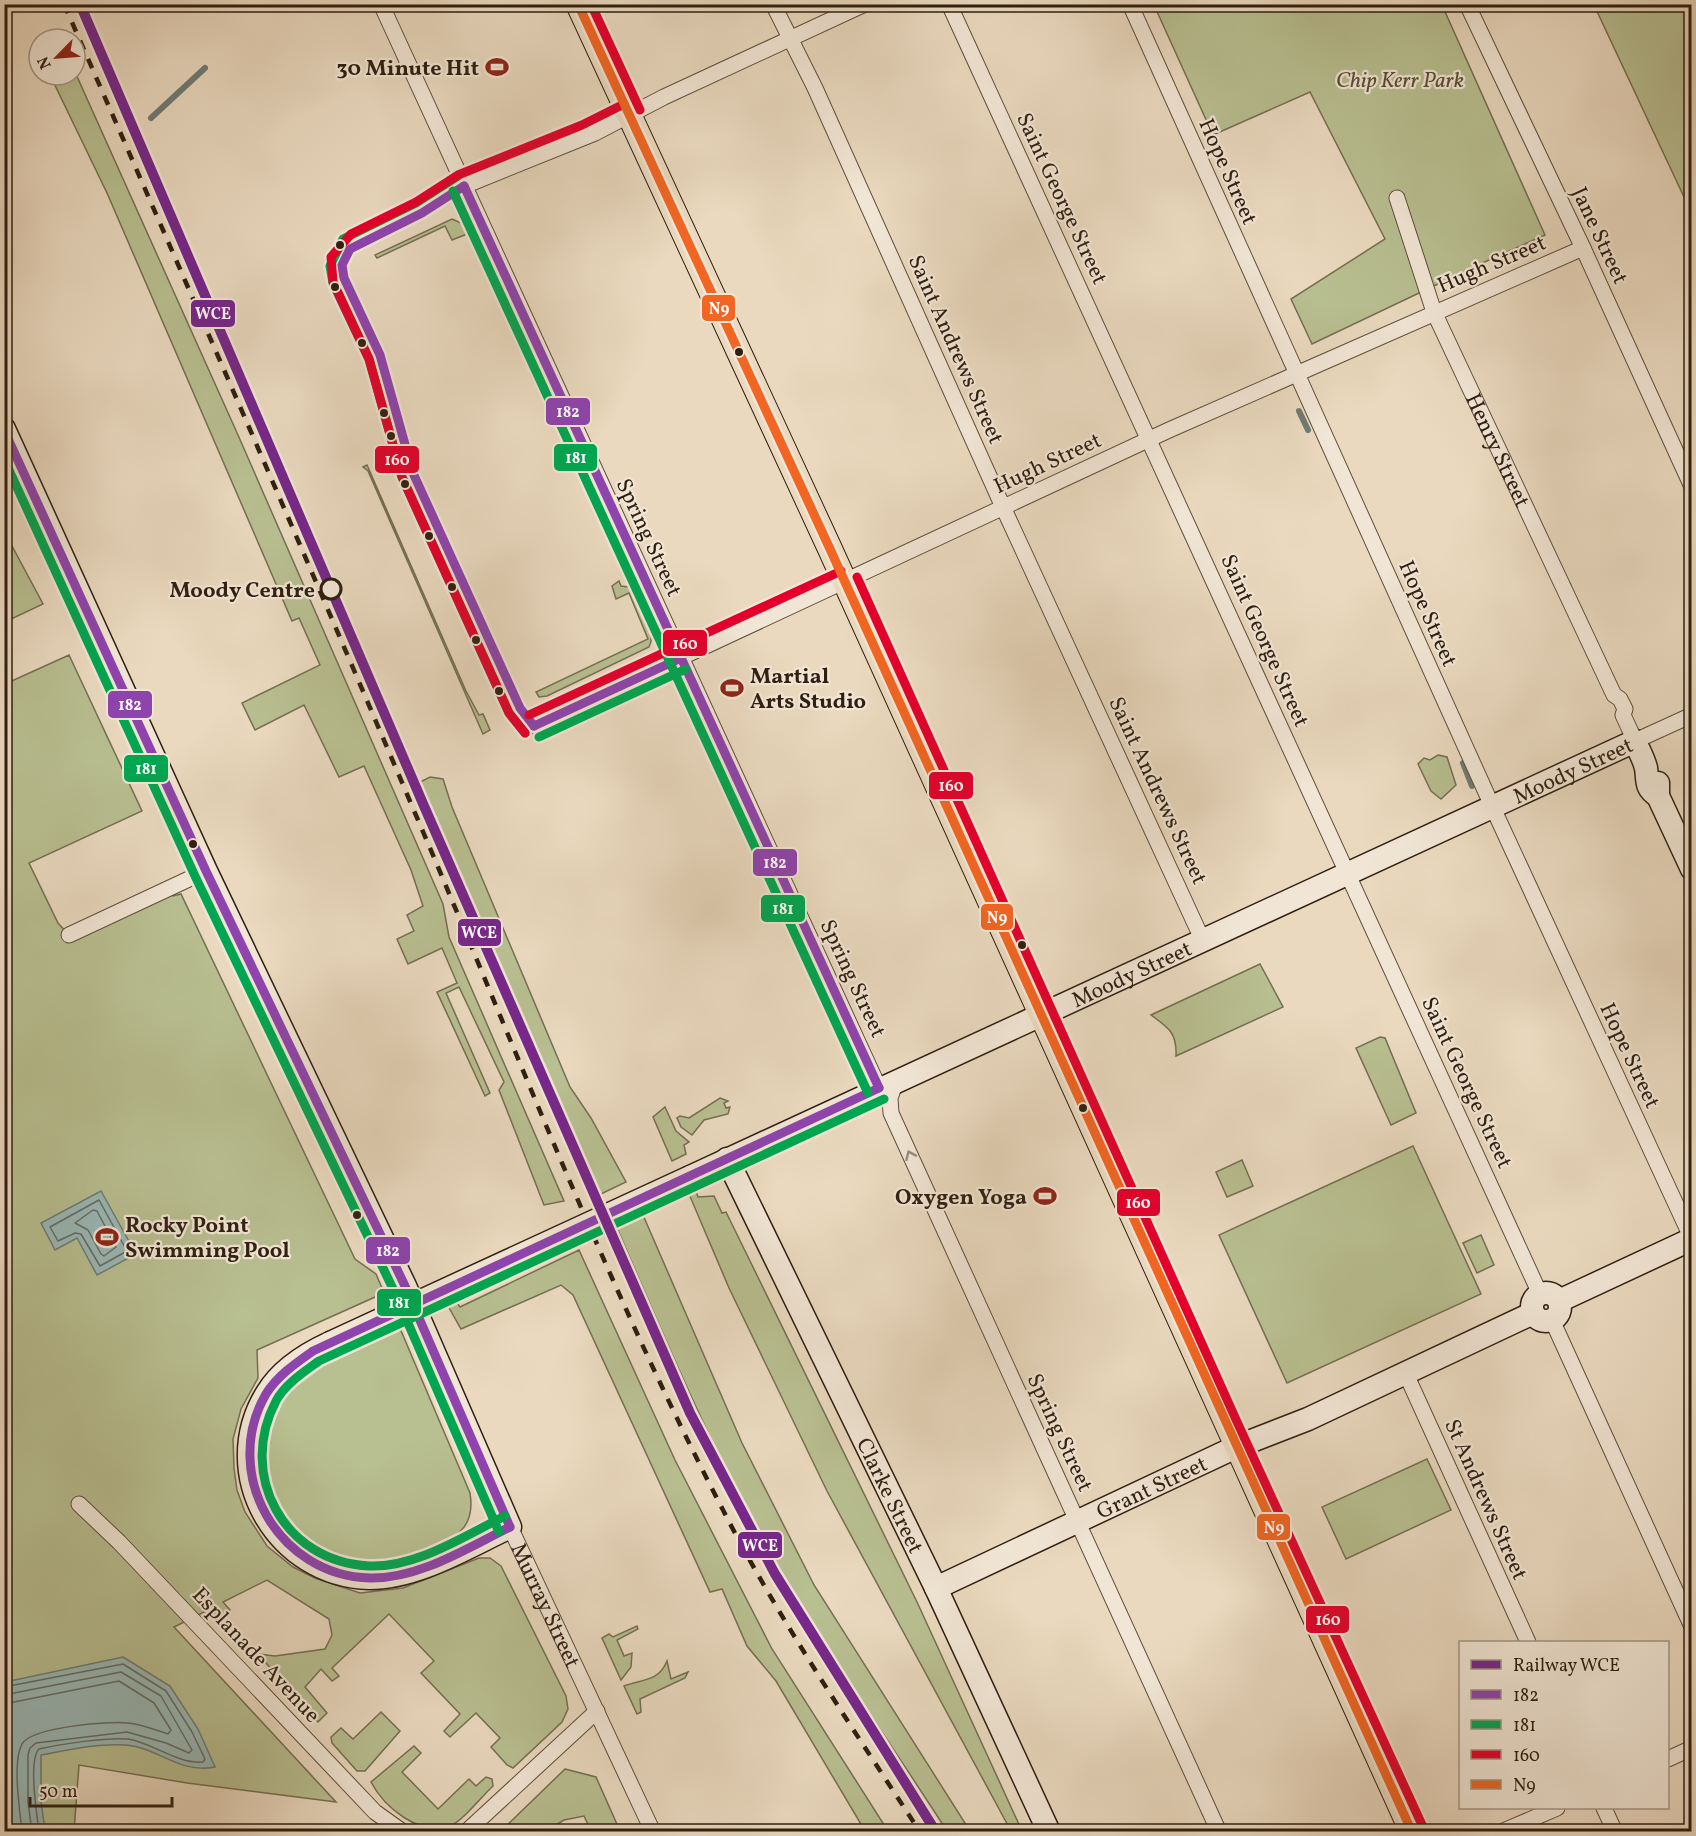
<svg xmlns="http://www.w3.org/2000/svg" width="1696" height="1836" font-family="Vollkorn,serif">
<rect width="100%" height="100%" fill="#ead9bf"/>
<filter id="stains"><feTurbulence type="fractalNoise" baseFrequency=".00333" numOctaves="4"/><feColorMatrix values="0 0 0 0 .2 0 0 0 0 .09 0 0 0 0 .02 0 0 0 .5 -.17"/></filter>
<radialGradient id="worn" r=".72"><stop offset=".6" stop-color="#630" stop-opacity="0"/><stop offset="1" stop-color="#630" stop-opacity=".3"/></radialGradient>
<g fill="#b8bf91" stroke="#746f51" stroke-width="1.5">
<polygon points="1154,5 1442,5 1545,235 1478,265 1464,277 1440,283 1312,344 1291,299 1385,239 1310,92 1213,135"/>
<polygon points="1594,5 1691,5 1691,212"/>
<polygon points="75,72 238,435 443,904 449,937 564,1201 544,1205 499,1090 504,1082 459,987 446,993 490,1093 485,1096 437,992 457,983 442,948 408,964 397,939 414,931 407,915 423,906 411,870 364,766 339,777 304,705 255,730 242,703 320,665 299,618 292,621 107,193 50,75 75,75"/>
<polygon points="452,219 461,223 467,234 452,240 445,226 377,258 375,255"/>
<polygon points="533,372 607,531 605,532 530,373"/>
<polygon points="367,465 466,691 479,715 483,714 490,730 483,734 368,471 363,467"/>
<polygon points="4,531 43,604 5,622 4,622"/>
<path d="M619,581L621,586L629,587L633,590C641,606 658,630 649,647L547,696L539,697L536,692L648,639L629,593L616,599L612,586Z"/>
<polygon points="69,655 142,811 29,863 58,923 69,935 167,889 173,896 181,894 355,1259 376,1274 384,1293 257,1350 258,1378 241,1409 233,1439 234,1468 237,1490 245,1512 267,1546 293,1567 315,1578 360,1593 403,1588 479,1558 490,1558 501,1566 566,1696 568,1709 562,1722 513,1768 507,1765 491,1747 500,1738 476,1713 450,1737 444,1731 460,1714 421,1673 434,1661 389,1614 332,1668 339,1676 332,1681 321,1669 305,1687 327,1713 318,1722 258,1654 275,1656 325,1649 332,1635 329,1619 267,1580 223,1602 230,1610 222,1617 208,1610 174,1627 336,1802 187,1783 79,1765 74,1831 5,1831 4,813 9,807 4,802 5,684"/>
<polygon points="1438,755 1447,757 1456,785 1441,799 1431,791 1418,764 1424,758 1430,760"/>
<polygon points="430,777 443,779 452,807 570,1087 591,1118 626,1182 601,1194 418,783"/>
<path d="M1260,964L1283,1007L1176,1056C1177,1033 1169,1028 1151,1015Z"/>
<polygon points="1380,1037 1385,1038 1416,1113 1391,1125 1356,1048"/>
<polygon points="720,1098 728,1101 724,1103 726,1108 730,1107 728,1114 704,1120 692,1135 681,1127 677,1118 680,1116 689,1118"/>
<polygon points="665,1107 676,1131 689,1142 684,1145 686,1154 672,1161 653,1117"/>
<polygon points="1413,1146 1481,1294 1287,1383 1219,1235"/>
<polygon points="1242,1160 1253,1186 1227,1197 1216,1172"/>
<polygon points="696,1191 698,1197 714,1196 722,1213 726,1212 917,1602 1022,1831 1011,1831 827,1491 729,1288 689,1194"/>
<path d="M643,1215L742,1443L814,1585L970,1831H947C876,1721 799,1613 739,1496C695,1409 656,1318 617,1228Z"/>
<polygon points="1481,1235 1494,1265 1477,1273 1463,1243"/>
<polygon points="579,1250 675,1460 772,1649 888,1831 865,1831 776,1681 747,1646 722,1589 710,1592 573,1295 561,1285 461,1329 448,1306 455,1300 460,1307"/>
<path d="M399,1326L470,1493C475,1523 461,1536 434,1547C403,1558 375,1567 341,1560C267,1544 239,1442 289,1387C318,1356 361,1344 399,1326Z"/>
<polygon points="1427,1459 1451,1510 1346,1559 1322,1507"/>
<polygon points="637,1626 638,1629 617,1640 624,1656 632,1653 631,1667 621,1680 602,1638 609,1634 613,1637"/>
<path d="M667,1661L671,1679L688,1672L685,1678L640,1699L641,1712L637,1714L624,1686C644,1679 659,1681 667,1661Z"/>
<polygon points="381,1712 400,1731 365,1771 357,1771 332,1743 331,1737 341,1728 353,1739"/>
<path d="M414,1746L421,1753L402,1772L438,1809L469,1779L476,1786L486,1777L492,1779L493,1786C480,1798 465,1819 449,1827C419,1836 384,1807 371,1782Z"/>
<polygon points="565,1769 596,1777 620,1831 591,1831 584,1816 564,1820 546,1831 501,1831"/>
</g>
<g fill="#99b9b8" stroke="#6f7b75" stroke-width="1.5">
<polygon points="101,1191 136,1254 97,1275 77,1238 55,1250 41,1223"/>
<path d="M123,1657L170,1686L198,1729L215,1767C178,1774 160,1748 126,1745C99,1743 68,1750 41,1755V1801L45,1831H5V1682Z"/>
</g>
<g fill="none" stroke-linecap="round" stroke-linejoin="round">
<g stroke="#646c64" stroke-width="1.5">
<polygon points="99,1200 127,1251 100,1266 81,1234 75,1233 58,1241 50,1227"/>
<polygon points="93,1210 97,1211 116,1247 104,1256 101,1254 88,1230 75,1223"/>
<path d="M4,1687L123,1664L166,1691L192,1732L205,1759L203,1762C177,1764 153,1743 128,1739C107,1737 61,1744 39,1749C28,1760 37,1815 39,1832"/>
<polyline points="4,1695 121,1672 161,1696 192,1750 189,1753 166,1743 127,1732 36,1743 30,1748 28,1755 28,1802 32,1832"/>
<path d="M4,1704L119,1681L154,1703L171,1730L168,1734C155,1730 141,1724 128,1723C107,1721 32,1727 22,1744C12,1762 20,1811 22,1832"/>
</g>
<g stroke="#6f7b75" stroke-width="6">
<polyline points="151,118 205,68"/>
<polyline points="1299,411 1308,430"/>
<polyline points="1463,763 1472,786"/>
</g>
<g stroke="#5e4e3c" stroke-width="17">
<g id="street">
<polyline points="381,4 879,1088"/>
<polyline points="773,4 815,88 1003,507 1203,941"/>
<polyline points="949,4 1540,1294"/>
<polyline points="1130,4 1493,808 1692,1239"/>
<polyline points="1467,4 1583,248 1692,487"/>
<polyline points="464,186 595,133 664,97 865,4"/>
<path id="s1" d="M1397,198L1434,312L1614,695L1620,699L1625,709L1623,715L1635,741L1692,715"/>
<polyline points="534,726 1169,430 1583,248"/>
<polyline points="69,935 206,871"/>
<polyline points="896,1081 890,1098 891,1113 1219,1832"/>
<polyline points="1552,1320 1692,1627"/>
<polyline points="1406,1374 1528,1642"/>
<polyline points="79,1504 119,1542 375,1812 403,1832"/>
<path id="s2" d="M510,1527L653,1832"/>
<polyline points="1668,1759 1692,1748"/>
<polyline points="1604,1808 1615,1832"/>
<polyline points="466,1832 597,1711"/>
<polyline points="1501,1832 1557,1808"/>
</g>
</g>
<g stroke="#2f1f11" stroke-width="25">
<g id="secondary">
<path d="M4,429L206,871L405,1286L510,1527C467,1547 418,1578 369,1578C277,1576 217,1473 267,1393C281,1370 306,1354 330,1343"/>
<polyline points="1658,783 1658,796 1692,869"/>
<path id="s3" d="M727,1159L936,1588L1049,1832"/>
<path id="s4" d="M690,1177L1635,741C1638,749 1644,759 1646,768C1648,781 1645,788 1658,796"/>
<circle cx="1546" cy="1307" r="14"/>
<polyline points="1559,1301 1692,1239"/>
<path id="s5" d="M936,1588L1236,1447L1308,1419L1533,1313"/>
</g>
</g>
<g stroke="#2f1f11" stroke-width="26">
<polyline id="primary" points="578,4 830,549 1412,1832"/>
</g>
<use href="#street" stroke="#f1e6d5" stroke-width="15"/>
<use href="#secondary" stroke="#f1e6d5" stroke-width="22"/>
<use href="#primary" stroke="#ead9bf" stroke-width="24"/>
<path stroke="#2f1f11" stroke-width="4.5" stroke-dasharray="10 10" stroke-linecap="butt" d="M64,4C181,271 298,538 412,806C513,1041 605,1283 724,1512C781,1623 852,1727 920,1832"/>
<g stroke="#2f1f11" stroke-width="25" stroke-linecap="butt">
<polyline id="secondary-bridge" points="330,1343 690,1177"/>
</g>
<use href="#secondary-bridge" stroke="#f1e6d5" stroke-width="22"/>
<g stroke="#f1e6d5" stroke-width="14">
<g id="bus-1">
<polyline points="464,186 879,1088"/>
<polyline points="464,186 422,213 350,249 342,265 344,278 380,355 413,473 520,708 534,726"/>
<polyline points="4,430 206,871 405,1286 510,1527"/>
<polyline points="534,726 681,658"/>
<path d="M510,1527C467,1548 419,1579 370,1578C278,1576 220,1473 266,1394C277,1376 296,1363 313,1351L879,1088"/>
</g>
</g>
<g stroke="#f1e6d5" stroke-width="14">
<g id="bus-2">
<polyline points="458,176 416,203 343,239 330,266 333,283 369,359 402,477 509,713 525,733"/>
<polyline points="453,191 868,1093"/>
<polyline points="4,459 195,876 394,1291 499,1532"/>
<polyline points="539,737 686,669"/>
<path d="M505,1516C464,1536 416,1568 369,1566C284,1562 237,1475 276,1401C285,1384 304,1372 319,1361L884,1099"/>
</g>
</g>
<g stroke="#f1e6d5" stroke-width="14">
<g id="bus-3">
<polyline points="591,4 640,110"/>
<polyline points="857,577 1238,1424 1423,1827"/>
<polyline points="529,715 841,571"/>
<polyline points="525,733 509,713 402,477 369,359 333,282 331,257 351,234 416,202 458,175 582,125 624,104"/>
</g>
</g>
<g stroke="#f1e6d5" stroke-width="14">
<polyline id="bus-4" points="578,4 830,549 1412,1832"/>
</g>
<use href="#bus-1" stroke="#8e44ad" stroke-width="9"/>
<use href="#bus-2" stroke="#00a651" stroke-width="9"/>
<use href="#bus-3" stroke="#e4002b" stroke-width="9"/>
<use href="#bus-4" stroke="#f26522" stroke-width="9"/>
<g stroke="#f1e6d5" stroke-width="15">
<polyline id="rail-1" points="80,4 424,806 690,1413 775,1574 936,1832"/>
</g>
<use href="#rail-1" stroke="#77278b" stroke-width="10"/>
</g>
<defs><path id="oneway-chevron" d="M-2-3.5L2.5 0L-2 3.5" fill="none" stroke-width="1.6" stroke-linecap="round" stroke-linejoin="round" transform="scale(1.5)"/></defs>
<use stroke="#9a8c7d" href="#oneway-chevron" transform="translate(910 1155) rotate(-114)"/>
<defs>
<g id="stadium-bare" transform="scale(1.8)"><path d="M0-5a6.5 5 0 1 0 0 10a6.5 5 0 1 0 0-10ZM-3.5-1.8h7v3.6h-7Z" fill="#8f2418" stroke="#f1e6d5" stroke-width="2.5" paint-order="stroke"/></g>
</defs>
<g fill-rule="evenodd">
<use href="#stadium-bare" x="497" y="67"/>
<use href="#stadium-bare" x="732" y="688"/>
<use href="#stadium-bare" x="1045" y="1196"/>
<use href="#stadium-bare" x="107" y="1237"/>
</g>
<g fill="#2f1f11" stroke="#f1e6d5" stroke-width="2">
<circle cx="340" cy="245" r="5"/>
<circle cx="335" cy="287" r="5"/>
<circle cx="362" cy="343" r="5"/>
<circle cx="739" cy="352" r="5"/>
<circle cx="384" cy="413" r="5"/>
<circle cx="391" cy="436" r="5"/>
<circle cx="405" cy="484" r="5"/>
<circle cx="429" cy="536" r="5"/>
<circle cx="452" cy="587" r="5"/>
<circle cx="476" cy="640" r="5"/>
<circle cx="499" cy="691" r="5"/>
<circle cx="193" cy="844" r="5"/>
<circle cx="1022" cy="945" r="5"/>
<circle cx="1083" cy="1108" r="5"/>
<circle cx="357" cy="1215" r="5"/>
</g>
<circle fill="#f1e6d5" stroke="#2f1f11" stroke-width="3" cx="331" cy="589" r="10"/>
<g text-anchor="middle" stroke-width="4.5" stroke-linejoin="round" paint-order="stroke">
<g font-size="22" font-weight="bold" fill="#2f1f11" stroke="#f1e6d5" text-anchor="end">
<text x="479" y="75">30 Minute Hit</text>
<text x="750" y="683" text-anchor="start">Martial<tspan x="750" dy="25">Arts Studio</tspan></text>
<text x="1027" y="1204">Oxygen Yoga</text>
<text x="125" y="1232" text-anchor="start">Rocky Point<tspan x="125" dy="25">Swimming Pool</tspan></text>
</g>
<g font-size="22" font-style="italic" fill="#584f37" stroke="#f1e6d5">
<text x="1400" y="87">Chip Kerr Park</text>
</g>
<g font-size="22" fill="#2f1f11" stroke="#f1e6d5">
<text transform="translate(1229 171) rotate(66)" y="8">Hope Street</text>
<text transform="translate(1063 198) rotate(65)" y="8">Saint George Street</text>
<text transform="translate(1601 235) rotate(65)" y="8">Jane Street</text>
<text transform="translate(1491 263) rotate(-23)" y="8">Hugh Street</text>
<text transform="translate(957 349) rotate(66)" y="8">Saint Andrews Street</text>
<text dy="8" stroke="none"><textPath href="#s1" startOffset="272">Henry Street</textPath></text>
<text transform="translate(1047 462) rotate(-25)" y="8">Hugh Street</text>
<text transform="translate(650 537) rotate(65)" y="8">Spring Street</text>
<text transform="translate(1429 613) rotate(66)" y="8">Hope Street</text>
<text transform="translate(1266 640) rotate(66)" y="8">Saint George Street</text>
<text dy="8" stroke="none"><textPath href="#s4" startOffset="972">Moody Street</textPath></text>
<text transform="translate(1159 790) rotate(65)" y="8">Saint Andrews Street</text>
<text dy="8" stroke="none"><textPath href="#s4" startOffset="486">Moody Street</textPath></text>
<text transform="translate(854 978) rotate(65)" y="8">Spring Street</text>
<text transform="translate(1631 1055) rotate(65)" y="8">Hope Street</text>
<text transform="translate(1468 1082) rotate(65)" y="8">Saint George Street</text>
<text transform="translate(1061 1432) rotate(65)" y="8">Spring Street</text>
<text dy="8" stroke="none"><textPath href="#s5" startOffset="238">Grant Street</textPath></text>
<text dy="8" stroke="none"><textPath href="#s3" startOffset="374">Clarke Street</textPath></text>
<text transform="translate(1487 1499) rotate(66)" y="8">St Andrews Street</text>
<text dy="8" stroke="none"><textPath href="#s2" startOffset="86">Murray Street</textPath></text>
<text transform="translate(257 1654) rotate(47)" y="8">Esplanade Avenue</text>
</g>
<g font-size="22" font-weight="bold" fill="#2f1f11" stroke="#f1e6d5" text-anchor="end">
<text x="315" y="597">Moody Centre</text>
</g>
</g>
<g stroke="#f1e6d5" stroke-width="2">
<rect x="701" y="294" width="35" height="28" rx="6" fill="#f26522"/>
<rect x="190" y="299" width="46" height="29" rx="6" fill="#77278b"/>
<rect x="545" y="397" width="46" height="29" rx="6" fill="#8e44ad"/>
<rect x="553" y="443" width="45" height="29" rx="6" fill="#00a651"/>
<rect x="374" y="445" width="46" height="29" rx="6" fill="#e4002b"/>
<rect x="662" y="629" width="46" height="28" rx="6" fill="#e4002b"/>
<rect x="107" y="690" width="46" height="29" rx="6" fill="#8e44ad"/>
<rect x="123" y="754" width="46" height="29" rx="6" fill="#00a651"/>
<rect x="928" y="771" width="46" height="29" rx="6" fill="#e4002b"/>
<rect x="752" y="848" width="46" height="29" rx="6" fill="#8e44ad"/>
<rect x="760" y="894" width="46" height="29" rx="6" fill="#00a651"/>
<rect x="980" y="903" width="34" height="28" rx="6" fill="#f26522"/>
<rect x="457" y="918" width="45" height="29" rx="6" fill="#77278b"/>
<rect x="1116" y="1188" width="45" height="29" rx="6" fill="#e4002b"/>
<rect x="365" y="1236" width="46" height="29" rx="6" fill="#8e44ad"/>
<rect x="376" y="1288" width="46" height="29" rx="6" fill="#00a651"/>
<rect x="1256" y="1513" width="35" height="28" rx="6" fill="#f26522"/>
<rect x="737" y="1531" width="46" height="28" rx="6" fill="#77278b"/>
<rect x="1305" y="1605" width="45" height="29" rx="6" fill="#e4002b"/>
</g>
<g font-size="16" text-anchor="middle" font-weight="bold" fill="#fff">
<text x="719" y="314">N9</text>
<text x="213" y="319">WCE</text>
<text x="568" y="417">182</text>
<text x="576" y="463">181</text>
<text x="397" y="465">160</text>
<text x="685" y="649">160</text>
<text x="130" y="710">182</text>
<text x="146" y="774">181</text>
<text x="951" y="791">160</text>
<text x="775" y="868">182</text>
<text x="783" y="914">181</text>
<text x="997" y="923">N9</text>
<text x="479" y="938">WCE</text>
<text x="1138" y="1208">160</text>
<text x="388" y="1256">182</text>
<text x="399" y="1308">181</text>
<text x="1274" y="1533">N9</text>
<text x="760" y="1551">WCE</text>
<text x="1328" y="1625">160</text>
</g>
<rect width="1696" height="1836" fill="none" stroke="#ead9bf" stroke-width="24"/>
<rect x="6" y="6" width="1684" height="1824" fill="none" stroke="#2f1f11" stroke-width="3"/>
<rect x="12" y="12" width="1672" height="1812" fill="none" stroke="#2f1f11" stroke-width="1.5"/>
<rect x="1459" y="1641" width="210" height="168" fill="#f1e6d5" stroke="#a39687" stroke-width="1.5"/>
<rect x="1471" y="1660" width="30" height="9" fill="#77278b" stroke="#a39687" stroke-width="1.5"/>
<text x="1513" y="1671" font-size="18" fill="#2f1f11">Railway WCE</text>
<rect x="1471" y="1690" width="30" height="9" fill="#8e44ad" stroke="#a39687" stroke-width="1.5"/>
<text x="1513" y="1701" font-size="18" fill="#2f1f11">182</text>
<rect x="1471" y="1720" width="30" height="9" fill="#00a651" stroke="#a39687" stroke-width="1.5"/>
<text x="1513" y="1731" font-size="18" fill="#2f1f11">181</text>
<rect x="1471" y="1750" width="30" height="9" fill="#e4002b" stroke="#a39687" stroke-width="1.5"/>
<text x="1513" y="1761" font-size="18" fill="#2f1f11">160</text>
<rect x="1471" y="1780" width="30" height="9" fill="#f26522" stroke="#a39687" stroke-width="1.5"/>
<text x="1513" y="1791" font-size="18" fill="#2f1f11">N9</text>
<g transform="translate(57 57) rotate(245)"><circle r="28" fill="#f1e6d5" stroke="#a39687" stroke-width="1.5"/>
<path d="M0-4.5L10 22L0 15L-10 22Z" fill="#8f2418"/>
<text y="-9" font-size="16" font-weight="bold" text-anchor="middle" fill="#2f1f11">N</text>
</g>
<path d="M30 1797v9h142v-9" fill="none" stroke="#2f1f11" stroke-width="3"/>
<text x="39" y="1797" font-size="18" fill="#2f1f11" stroke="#f1e6d5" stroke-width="4.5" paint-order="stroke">50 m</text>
<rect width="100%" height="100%" filter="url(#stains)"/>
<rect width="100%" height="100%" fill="url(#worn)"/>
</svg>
